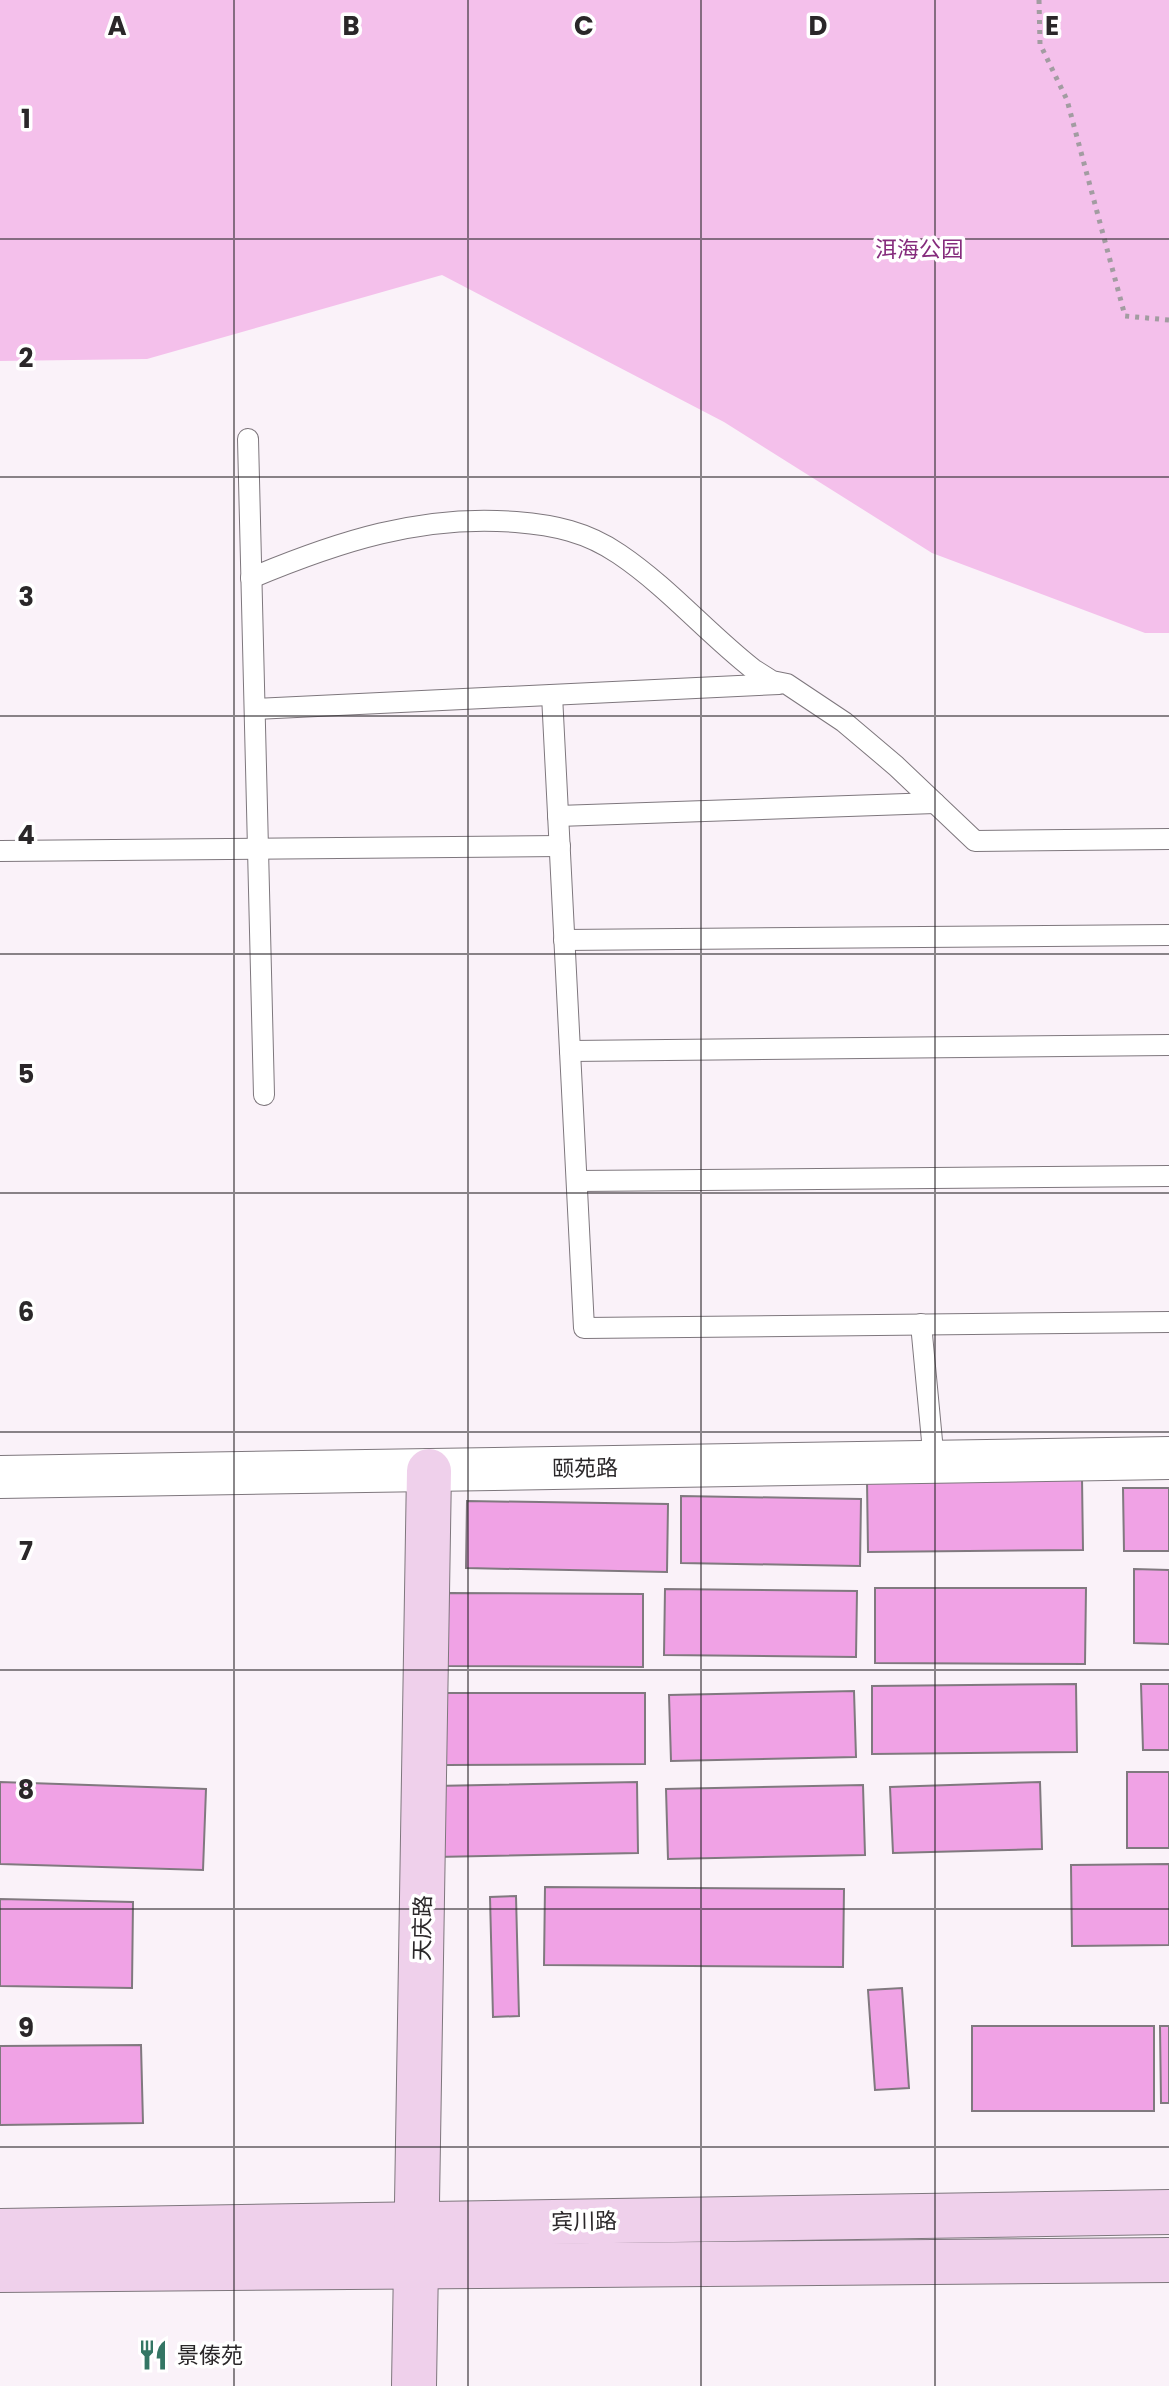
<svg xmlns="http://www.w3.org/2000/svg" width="1169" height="2386" font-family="Poppins,'Noto Sans SC',sans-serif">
<rect width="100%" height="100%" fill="#faf2f9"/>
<polygon fill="#f4c0eb" points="0,0 1169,0 1169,633 1145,633 932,553 724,422 442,275 147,359 0,361"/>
<g fill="#f0a2e5" stroke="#80797f" stroke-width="2">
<polygon points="1082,1478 1083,1550 868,1552 867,1480"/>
<polygon points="1123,1488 1169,1488 1169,1551 1124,1551"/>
<polygon points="681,1496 861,1499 860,1566 681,1563"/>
<polygon points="467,1501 668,1504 667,1572 466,1568"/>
<polygon points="1134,1569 1169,1570 1169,1644 1134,1643"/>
<polygon points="875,1588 1086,1588 1085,1664 875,1663"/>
<polygon points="665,1589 857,1591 856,1657 664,1655"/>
<polygon points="447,1593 643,1594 643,1667 446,1666"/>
<polygon points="1076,1684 1077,1752 872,1754 872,1686"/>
<polygon points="1141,1684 1169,1684 1169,1750 1143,1750"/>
<polygon points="854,1691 856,1757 671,1761 669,1695"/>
<polygon points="446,1693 645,1693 645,1764 446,1765"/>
<rect x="1127" y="1772" width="42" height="76"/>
<polygon points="0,1782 206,1789 203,1870 0,1864"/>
<polygon points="637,1782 638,1853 436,1857 434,1786"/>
<polygon points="1040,1782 1042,1849 893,1853 890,1787"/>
<polygon points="863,1785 865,1855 668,1859 666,1789"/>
<polygon points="1169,1864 1169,1945 1072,1946 1071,1865"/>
<polygon points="545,1887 844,1889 843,1967 544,1965"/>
<polygon points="516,1896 519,2016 493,2017 490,1897"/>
<polygon points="0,1899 133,1902 132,1988 0,1986"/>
<polygon points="902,1988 909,2088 875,2090 868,1990"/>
<rect x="972" y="2026" width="182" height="85"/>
<polygon points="1160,2026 1169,2026 1169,2103 1161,2103"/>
<polygon points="141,2045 143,2123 0,2125 0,2046"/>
</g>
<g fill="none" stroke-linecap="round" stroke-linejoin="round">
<g stroke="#7e777d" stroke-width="22">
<g id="lane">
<polyline points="248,439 264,1095"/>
<path d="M251,578C337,542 422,514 516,522C554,525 587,532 619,554C668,587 707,633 753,669L772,681L787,684L844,722L896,766L975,841L1169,839"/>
<polyline points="552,695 584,1328 1169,1322"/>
<polyline points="255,709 779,684"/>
<polyline points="558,816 935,803"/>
<polyline points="0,851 560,846"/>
<polyline points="564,940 1169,935"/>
<polyline points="570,1051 1169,1045"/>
<polyline points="577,1181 1169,1176"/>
<polyline points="921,1324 934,1462"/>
</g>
</g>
<g stroke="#7e777d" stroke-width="44">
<polyline id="street" points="0,1477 1169,1458"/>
</g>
<g stroke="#7e777d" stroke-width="46">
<g id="secondary">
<polyline points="0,2231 1169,2212"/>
<polyline points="0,2270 1169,2260"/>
<polyline points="414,2386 429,1471"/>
</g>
</g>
<polyline stroke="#a29ca1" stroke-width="5" stroke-dasharray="4 6" stroke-linecap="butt" points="1039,0 1040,44 1067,100 1125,316 1169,320"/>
<use href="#lane" stroke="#fff" stroke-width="20"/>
<use href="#street" stroke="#fff" stroke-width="42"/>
<use href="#secondary" stroke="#efd0eb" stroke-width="44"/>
</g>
<path fill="none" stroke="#2a2729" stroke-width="2" stroke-opacity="0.55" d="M234,0V2386M468,0V2386M701,0V2386M935,0V2386M0,239H1169M0,477H1169M0,716H1169M0,954H1169M0,1193H1169M0,1432H1169M0,1670H1169M0,1909H1169M0,2147H1169"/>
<defs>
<g id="restaurant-bare" transform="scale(2.4)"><path d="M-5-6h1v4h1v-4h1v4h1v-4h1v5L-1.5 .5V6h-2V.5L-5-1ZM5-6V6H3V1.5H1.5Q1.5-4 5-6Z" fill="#347564" stroke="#fff" stroke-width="2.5" paint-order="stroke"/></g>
</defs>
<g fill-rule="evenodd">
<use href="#restaurant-bare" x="153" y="2355"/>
</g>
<g text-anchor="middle" stroke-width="7" stroke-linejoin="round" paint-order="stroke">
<g font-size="22" fill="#852b7c" stroke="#fff">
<text x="919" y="257">洱海公园</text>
</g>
<g font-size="22" fill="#2a2729" stroke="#fff">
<text transform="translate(585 1468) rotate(-1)" y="8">颐苑路</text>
<text transform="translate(422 1928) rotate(-89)" y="8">天庆路</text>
<text transform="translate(584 2221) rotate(-1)" y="8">宾川路</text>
</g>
<g font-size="22" fill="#2a2729" stroke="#fff" text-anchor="start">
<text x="177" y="2363">景傣苑</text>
</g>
</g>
<g font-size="26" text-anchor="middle" font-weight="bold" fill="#2a2729" stroke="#fff" stroke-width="7" stroke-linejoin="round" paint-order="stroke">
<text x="117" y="35">A</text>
<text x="351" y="35">B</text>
<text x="584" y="35">C</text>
<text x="818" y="35">D</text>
<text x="1052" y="35">E</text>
<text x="26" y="128">1</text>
<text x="26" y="367">2</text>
<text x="26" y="606">3</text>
<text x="26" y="844">4</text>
<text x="26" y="1083">5</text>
<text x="26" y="1321">6</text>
<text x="26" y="1560">7</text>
<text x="26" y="1799">8</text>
<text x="26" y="2037">9</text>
</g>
</svg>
